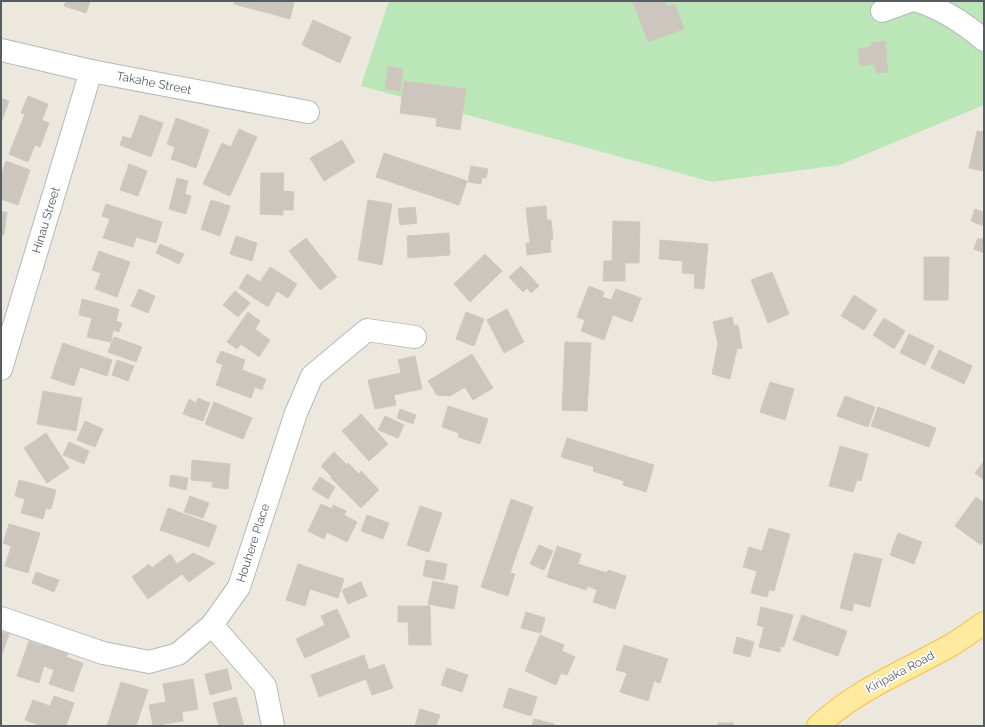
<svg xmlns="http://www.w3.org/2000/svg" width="985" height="727" font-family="Raleway,sans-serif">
<rect width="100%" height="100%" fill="#ece8de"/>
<polygon fill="#bbe6b8" points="389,1 984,1 984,105 840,165 712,182 361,86"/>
<g fill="#ccc6bf" stroke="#d1c9bc">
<polygon points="66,1 90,1 86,13 64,6"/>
<polygon points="235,1 287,1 294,3 290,19 234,4"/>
<polygon points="636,1 665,1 667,7 675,4 684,29 648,42 633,2"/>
<polygon points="313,20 351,37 340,63 302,45"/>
<polygon points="885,41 888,72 876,73 875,64 860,66 858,49 871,47 871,43"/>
<polygon points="388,66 403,69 400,91 385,89"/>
<polygon points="404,81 466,89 460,130 436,126 437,118 400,113"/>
<polygon points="28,96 48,104 42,120 49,123 40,147 35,145 28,162 9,154 25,114 21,113"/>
<polygon points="1,98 9,101 1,123"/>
<polygon points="140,115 163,123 151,157 120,145 123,136 131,139"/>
<polygon points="176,118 209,130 196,168 171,159 175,147 167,144"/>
<polygon points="239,129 257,137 230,196 203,184 222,143 231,147"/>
<polygon points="977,131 984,132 984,171 969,168"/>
<polygon points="342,140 355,162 324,181 310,158"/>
<polygon points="384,153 467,181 459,205 376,177"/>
<polygon points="6,161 30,170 18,205 1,199 1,176"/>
<polygon points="129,164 147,171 138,196 120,190"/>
<polygon points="471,166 488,169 486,178 482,178 481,184 468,182"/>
<polygon points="261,173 284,173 283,191 294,192 293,210 283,210 283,215 260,214"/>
<polygon points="177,178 188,181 185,194 191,196 186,214 169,209"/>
<polygon points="211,200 230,206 220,236 201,229"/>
<polygon points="368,200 392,204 382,265 358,260"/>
<polygon points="106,204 162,222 156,243 136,237 133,247 103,238 110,219 102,216"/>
<polygon points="546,206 547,220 551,220 553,239 550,240 551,252 527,255 526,243 530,243 526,208"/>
<polygon points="415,207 417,223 400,225 398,209"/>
<polygon points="984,208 984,226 971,221 975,209 983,212"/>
<polygon points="1,212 7,212 4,235 1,235"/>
<polygon points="613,221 640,222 639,263 625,263 625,281 603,281 604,261 612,261"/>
<polygon points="449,233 450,255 408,258 407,236"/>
<polygon points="984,235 984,253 974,249 978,238 982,240"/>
<polygon points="236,236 257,243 252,261 230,254"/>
<polygon points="306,238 337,277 320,290 289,251"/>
<polygon points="660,240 708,244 704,289 694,288 695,274 682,273 683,261 659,259"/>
<polygon points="160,244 184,254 179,264 156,253"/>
<polygon points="99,251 130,262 117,297 95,289 101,273 92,270"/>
<polygon points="485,254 502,271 470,302 454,284"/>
<polygon points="924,257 949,257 948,300 924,300"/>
<polygon points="521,266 539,286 531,293 527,288 523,292 509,277"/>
<polygon points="270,267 297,284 288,298 277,291 268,307 239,288 247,274 260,282"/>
<polygon points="772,272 789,314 768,323 751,280"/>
<polygon points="589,286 604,292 602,297 611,300 616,289 641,298 632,322 613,315 604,340 581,331 585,320 577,317"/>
<polygon points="139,289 155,296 148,313 131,306"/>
<polygon points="235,291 250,303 238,317 223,305"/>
<polygon points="854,295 877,310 864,330 841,316"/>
<polygon points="82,299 119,309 116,321 122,323 119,332 113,330 111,342 87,337 92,318 79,315"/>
<polygon points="507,309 524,342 504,353 487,320"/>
<polygon points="248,312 260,321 255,329 270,340 259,357 241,344 237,349 227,342"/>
<polygon points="466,312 484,319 474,346 456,339"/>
<polygon points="732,317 734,326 738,325 742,348 737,349 730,379 712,374 718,344 713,322"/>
<polygon points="884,318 905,331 894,349 873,335"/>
<polygon points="909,334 934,346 925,365 900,353"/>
<polygon points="114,337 142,347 136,362 108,352"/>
<polygon points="565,342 591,343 587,411 562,410"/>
<polygon points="63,343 112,360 107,376 80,367 74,386 51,378"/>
<polygon points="939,350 972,366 964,384 931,368"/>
<polygon points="221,351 245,360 242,370 266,379 262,390 255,387 251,398 216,385 223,365 216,362"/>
<polygon points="472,354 493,388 473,400 465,387 450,396 437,395 428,381"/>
<polygon points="415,356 422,389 394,395 396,405 375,409 368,380 401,373 398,360"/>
<polygon points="117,360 134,366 128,381 112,375"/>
<polygon points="770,382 794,389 785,420 760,412"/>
<polygon points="43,391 82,398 76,431 37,424"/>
<polygon points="845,396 875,407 868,427 837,416"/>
<polygon points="198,398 210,403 203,421 183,414 189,399 196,403"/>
<polygon points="214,402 252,418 243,439 205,424"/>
<polygon points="448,406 488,419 480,444 458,437 459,433 442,427"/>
<polygon points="878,407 936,428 929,447 871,426"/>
<polygon points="400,409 416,415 413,424 397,418"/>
<polygon points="361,414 388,444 369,461 342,431"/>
<polygon points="385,416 404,425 398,438 378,430"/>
<polygon points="85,421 103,429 95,447 77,440"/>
<polygon points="46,433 69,468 47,483 24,448"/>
<polygon points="567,438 654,465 646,492 623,485 624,481 593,471 594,467 561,457"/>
<polygon points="69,442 89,451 84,464 63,455"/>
<polygon points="840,446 868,454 861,481 857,480 853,492 829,486"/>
<polygon points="334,452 347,465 348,463 359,474 361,471 379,490 361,508 331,478 332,477 321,466"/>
<polygon points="192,460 230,464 228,489 212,487 213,482 191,480"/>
<polygon points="984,461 984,480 975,473"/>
<polygon points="171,475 188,478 186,490 169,486"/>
<polygon points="320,477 335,487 328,499 312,489"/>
<polygon points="19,480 56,490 51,509 46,508 43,519 21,513 25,499 15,496"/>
<polygon points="190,496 209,503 203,518 184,512"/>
<polygon points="976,497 984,503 984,540 981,545 955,526"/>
<polygon points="511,499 533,507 510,573 515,574 508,596 481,587"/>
<polygon points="321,504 332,509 333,505 346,511 344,515 357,522 347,542 327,532 324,539 308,531"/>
<polygon points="420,506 442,513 429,552 407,545"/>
<polygon points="168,508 217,526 209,547 160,530"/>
<polygon points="367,515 389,523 383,539 361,531"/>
<polygon points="9,524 40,533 28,573 5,566 11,546 3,543"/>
<polygon points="769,528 790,534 774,591 769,590 767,597 751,593 757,571 743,567 749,547 762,551"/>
<polygon points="898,533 922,542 914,564 890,555"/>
<polygon points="539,545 553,551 544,570 530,564"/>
<polygon points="557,546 581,554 578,564 607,573 608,570 626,576 615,609 593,602 597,590 588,586 586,590 547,577"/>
<polygon points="193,553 215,563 189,582 182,574 148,599 132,577 149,564 152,568 170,554 177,564"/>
<polygon points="854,553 882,559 870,607 854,603 852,611 840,608"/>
<polygon points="426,560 447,564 444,580 423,576"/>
<polygon points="298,564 344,579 338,598 310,589 305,606 286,600"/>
<polygon points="36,572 59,580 54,592 32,583"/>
<polygon points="433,581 458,586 454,609 428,604"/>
<polygon points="361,582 367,596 348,604 342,590"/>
<polygon points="398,606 430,606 431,645 409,645 408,622 398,622"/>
<polygon points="761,607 793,615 784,647 781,646 780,652 759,647 764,627 757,625"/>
<polygon points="337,609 350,637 305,658 296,639 325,625 321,616"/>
<polygon points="526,612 545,618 541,633 521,628"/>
<polygon points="802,615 847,631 838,656 793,640"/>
<polygon points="1,632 9,634 1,657"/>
<polygon points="540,635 564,645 562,651 575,657 567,675 561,673 556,685 525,671"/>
<polygon points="737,637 754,642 750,657 733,653"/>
<polygon points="29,641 43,646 44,645 68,653 66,657 83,663 73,692 49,684 54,670 44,666 39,683 17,676"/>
<polygon points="624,645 668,659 660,683 654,681 648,701 620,692 627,673 616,670"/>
<polygon points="364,655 369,670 384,664 393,688 372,695 366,679 319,697 311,675"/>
<polygon points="447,668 468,675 462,692 441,685"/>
<polygon points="227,669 232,689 210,695 205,674"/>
<polygon points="193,679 198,709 182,712 183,721 153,726 149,705 166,702 163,684"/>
<polygon points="121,682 148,690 136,726 107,726"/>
<polygon points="509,688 537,697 531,716 503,707"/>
<polygon points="54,696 74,703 66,726 42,726 25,720 33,700 50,706"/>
<polygon points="236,697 244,726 219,726 213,703"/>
<polygon points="420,709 440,715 436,726 415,726"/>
<polygon points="534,719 554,724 554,726 532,726"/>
<polygon points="718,723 733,723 734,726 718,726"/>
</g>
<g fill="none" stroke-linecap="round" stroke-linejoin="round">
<g stroke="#b4b8bd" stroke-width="24">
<g id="minor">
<path d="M918,1C943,9 964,23 984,40"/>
<polyline points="882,11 910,1"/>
<polyline points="1,50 91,71 308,112"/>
<polyline points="1,369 91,71"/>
<polyline points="1,618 103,653 149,662 178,654 212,625 239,587 296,413 312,376 367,330 415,337"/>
<polyline points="212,625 265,686 273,726"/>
</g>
</g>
<g stroke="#fabe49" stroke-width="24">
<path id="major" d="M818,726C857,689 908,670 953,644C964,637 974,630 984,623"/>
</g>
<use href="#minor" stroke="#fff" stroke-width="22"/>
<use href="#major" stroke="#ffeaa0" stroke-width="22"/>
</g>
<g text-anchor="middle" stroke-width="3.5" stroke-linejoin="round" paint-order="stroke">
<g font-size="12" fill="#575c61" stroke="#fff">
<text transform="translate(154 83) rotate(11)" y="4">Takahe Street</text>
<text transform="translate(46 220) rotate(-73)" y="4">Hinau Street</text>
<text transform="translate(253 543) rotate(-72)" y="4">Houhere Place</text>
<text transform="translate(900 672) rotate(-28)" y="4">Kiripaka Road</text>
</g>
</g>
<rect width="985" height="727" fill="none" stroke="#575c61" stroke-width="4"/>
</svg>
